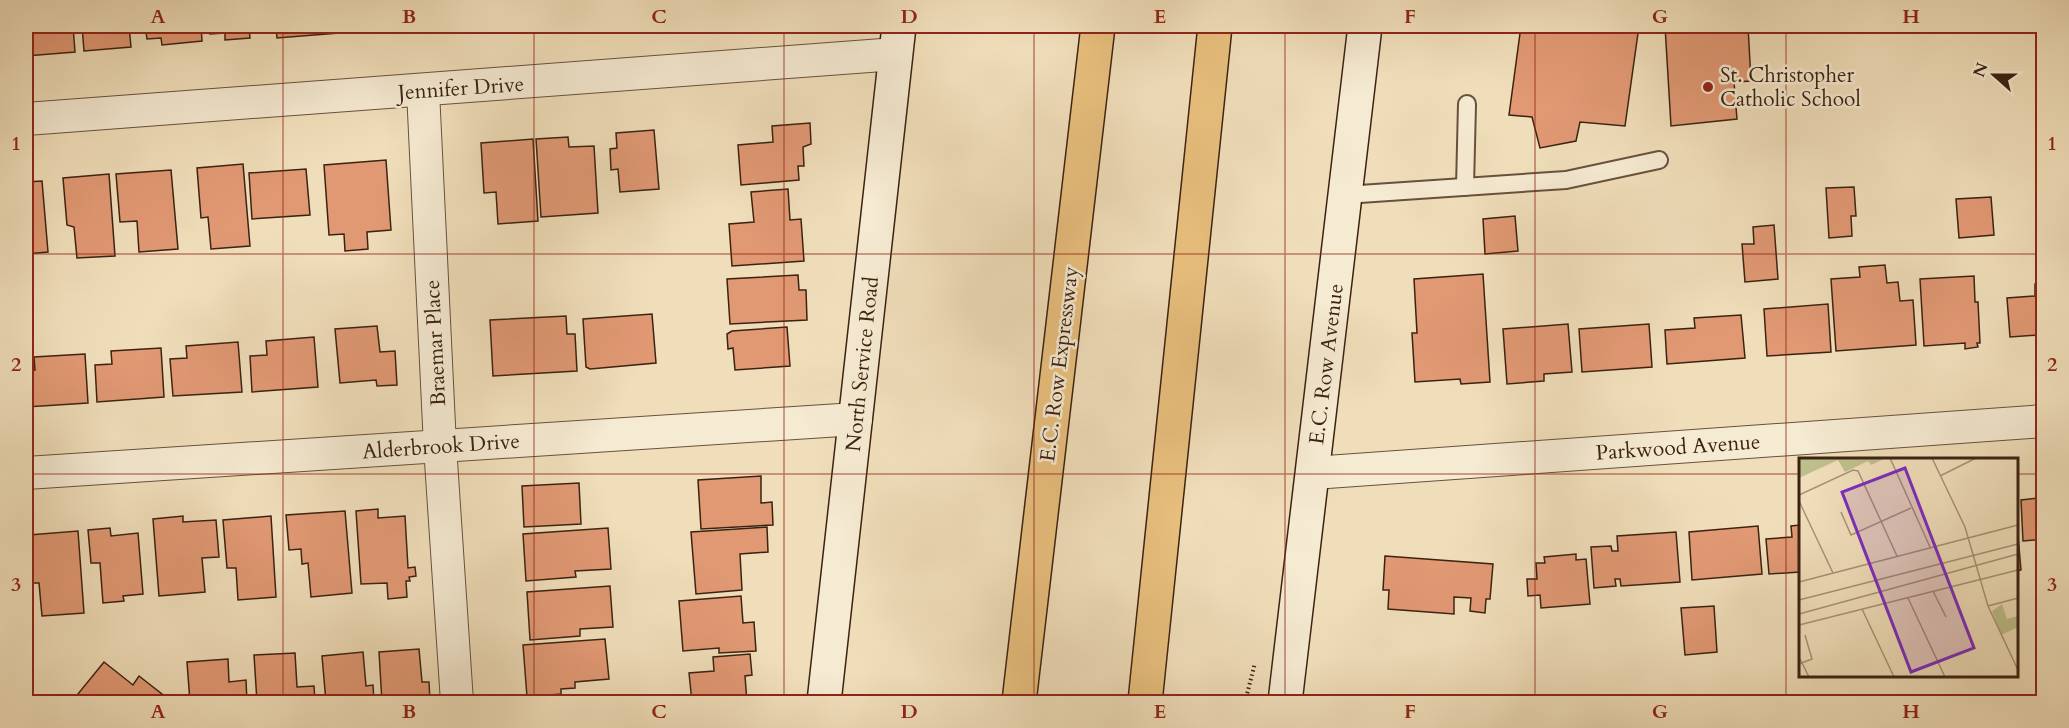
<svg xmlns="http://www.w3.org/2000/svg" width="2069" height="728" font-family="Cardo,serif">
<rect width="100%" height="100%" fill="#f0deba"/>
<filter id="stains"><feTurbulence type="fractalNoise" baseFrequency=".00333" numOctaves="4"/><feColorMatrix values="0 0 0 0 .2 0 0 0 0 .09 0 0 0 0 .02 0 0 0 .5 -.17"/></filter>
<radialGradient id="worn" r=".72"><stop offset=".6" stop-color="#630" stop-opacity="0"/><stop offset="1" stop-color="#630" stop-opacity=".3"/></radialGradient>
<g fill="#e19974" stroke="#3b2212" stroke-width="1.5">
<polygon points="26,26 73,26 75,52 26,56"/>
<polygon points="82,26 129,26 131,47 84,51"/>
<polygon points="145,26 201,26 202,41 162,45 161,38 147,39"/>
<polygon points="210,26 249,26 250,38 225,40 225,33 210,34"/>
<polygon points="276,26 339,26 339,33 277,38"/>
<polygon points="348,26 388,26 388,27 349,30"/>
<polygon points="1521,26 1639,26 1625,126 1580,122 1576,141 1540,148 1532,117 1509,115"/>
<polygon points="1665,26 1748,26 1751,81 1734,82 1737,119 1671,126"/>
<polygon points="810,123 811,144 803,147 804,166 798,166 799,180 741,185 738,145 773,142 772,126"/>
<polygon points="654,130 659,189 620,192 618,169 611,170 610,149 617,148 616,133"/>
<polygon points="568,137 569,147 594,146 598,213 541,217 536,139"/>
<polygon points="533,139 538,221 498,224 496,192 484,193 481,143"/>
<polygon points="386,160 391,230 367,232 368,249 345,251 344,234 329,235 324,165"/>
<polygon points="243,164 250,246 211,249 208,217 201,218 197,168"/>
<polygon points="306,169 310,215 252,219 249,173"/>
<polygon points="171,170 178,249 139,252 137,221 120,222 116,174"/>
<polygon points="109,174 115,256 77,258 74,227 67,225 63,178"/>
<polygon points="42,181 48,252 26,254 26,182"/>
<polygon points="1854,187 1856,216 1851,216 1852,236 1829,238 1826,188"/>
<polygon points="788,189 790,220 801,219 804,261 732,266 729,224 754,222 751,192"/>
<polygon points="1991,197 1994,235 1959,238 1956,199"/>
<polygon points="1515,216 1518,251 1485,254 1483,219"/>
<polygon points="1774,225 1778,279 1745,282 1742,244 1754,244 1753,227"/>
<polygon points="1885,265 1887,283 1898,282 1900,301 1913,300 1916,345 1836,351 1831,279 1860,277 1859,267"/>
<polygon points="1483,274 1490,382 1461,384 1460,379 1415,382 1412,333 1417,333 1414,279"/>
<polygon points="798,275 799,290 806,290 807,320 730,324 727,279"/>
<polygon points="1974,276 1975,302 1978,302 1980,343 1977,343 1978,347 1965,349 1965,343 1924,346 1920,279"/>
<polygon points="2035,284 2044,284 2044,340 2039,340 2039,335 2010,337 2007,298 2035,296"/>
<polygon points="1828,304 1831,352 1767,356 1764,309"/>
<polygon points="652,314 656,363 590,369 586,367 583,319"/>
<polygon points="1741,315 1745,358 1667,364 1665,330 1695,328 1694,318"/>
<polygon points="566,316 567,334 575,334 577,371 493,376 490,320"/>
<polygon points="1568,324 1572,372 1544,374 1544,381 1507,384 1503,329"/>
<polygon points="1649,324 1652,367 1582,372 1579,329"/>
<polygon points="377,326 380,352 395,351 397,385 377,386 376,380 340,383 335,329"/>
<polygon points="787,327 790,366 735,370 733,348 728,349 727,334 732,331"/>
<polygon points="314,337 318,387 252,392 250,356 267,355 266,341"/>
<polygon points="238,342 242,392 173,396 170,359 187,358 186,346"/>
<polygon points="161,348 164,397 97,402 95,365 112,364 111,351"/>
<polygon points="85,354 88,403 26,407 26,370 35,370 34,357"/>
<polygon points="761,476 761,503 772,502 773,525 701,529 698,480"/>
<polygon points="579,483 581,524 524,527 522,486"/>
<polygon points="2038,498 2044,498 2044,539 2023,541 2021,500"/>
<polygon points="378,509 378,518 405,516 408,568 415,567 416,576 409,577 410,581 406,581 407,597 388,599 387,583 361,584 356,511"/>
<polygon points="345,511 352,593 311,597 308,563 302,564 301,549 289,550 286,515"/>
<polygon points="2016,514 2021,570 2016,571"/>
<polygon points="183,516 183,522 216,520 219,557 202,558 205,592 159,596 153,519"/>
<polygon points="271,516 276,597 238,600 236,568 227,568 223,520"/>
<polygon points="1800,525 1800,572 1769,574 1766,539 1792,537 1791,526"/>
<polygon points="1758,526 1762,574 1692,580 1689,532"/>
<polygon points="767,527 768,552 740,554 742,590 696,594 691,532"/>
<polygon points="110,528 111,536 138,533 143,594 123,596 124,601 103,603 100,563 91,563 88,530"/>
<polygon points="608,528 611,569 575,571 576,577 526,581 523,534"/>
<polygon points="78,531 84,613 42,616 39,583 33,583 29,535"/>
<polygon points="1676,532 1680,582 1621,586 1620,579 1615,579 1616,586 1594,588 1591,547 1611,546 1612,551 1618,551 1617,536"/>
<polygon points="1576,554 1576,560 1586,559 1590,604 1541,608 1540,595 1528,596 1527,579 1537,579 1536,563 1545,563 1544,557"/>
<polygon points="1385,556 1493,564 1490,599 1486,599 1485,613 1470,611 1471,598 1454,597 1454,614 1388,609 1389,590 1383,590"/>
<polygon points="610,586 613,627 580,629 580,636 530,640 527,592"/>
<polygon points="741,596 743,623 754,622 756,651 719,653 719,648 683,651 679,601"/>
<polygon points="1714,606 1717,652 1685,655 1681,608"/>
<polygon points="605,639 609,679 575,682 575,688 561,689 561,694 527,697 523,645"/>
<polygon points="419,649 422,682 429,682 430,702 382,702 379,652"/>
<polygon points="363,652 366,686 373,685 374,702 326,702 322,656"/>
<polygon points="295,653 297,687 314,686 315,702 257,702 254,655"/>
<polygon points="750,654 752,675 745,676 747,702 692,702 689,673 714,671 713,657"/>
<polygon points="228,659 229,682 246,680 247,702 190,702 187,662"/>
<polygon points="104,662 133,685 139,676 167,698 164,702 76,702 73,700"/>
</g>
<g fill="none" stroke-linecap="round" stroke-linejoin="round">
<g stroke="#68513c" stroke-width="20">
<g id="lane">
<polyline points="1465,187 1467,104"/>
<polyline points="1345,195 1566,180 1659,160"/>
</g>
</g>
<g stroke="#68513c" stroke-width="34">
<g id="street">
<polyline points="423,91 440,446 457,702"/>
<polyline points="26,119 896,54"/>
<polyline points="26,473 856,419"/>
<polyline points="1313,473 2044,421"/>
</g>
</g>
<g stroke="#3b2212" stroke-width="36">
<g id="secondary">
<polyline points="824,702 899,26"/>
<polyline points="1285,702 1365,26"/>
</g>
</g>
<g stroke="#3b2212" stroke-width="36">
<g id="highway">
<polyline points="1019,702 1098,26"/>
<polyline points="1145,702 1215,26"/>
</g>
</g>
<polyline stroke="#3b2212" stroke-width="4" stroke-dasharray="1.5 3" stroke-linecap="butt" points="1245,702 1255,663"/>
<use href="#lane" stroke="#f5ead2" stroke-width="16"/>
<use href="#street" stroke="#f5ead2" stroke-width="32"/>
<use href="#secondary" stroke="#f5ead2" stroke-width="33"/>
<use href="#highway" stroke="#e8bf7d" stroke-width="33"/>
</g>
<path fill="none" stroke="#8f2418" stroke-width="1.5" stroke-opacity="0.55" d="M283,26V702M534,26V702M784,26V702M1034,26V702M1285,26V702M1535,26V702M1786,26V702M26,254H2044M26,474H1800M2016,474H2044"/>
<circle fill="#8f2418" stroke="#f5ead2" stroke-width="2" cx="1708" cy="87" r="6"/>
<g text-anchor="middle" stroke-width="5" stroke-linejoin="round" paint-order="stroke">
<g font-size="21" fill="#3b2212" stroke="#f5ead2" text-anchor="start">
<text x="1720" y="82">St. Christopher<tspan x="1720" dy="24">Catholic School</tspan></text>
</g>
<g font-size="21" fill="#3b2212" stroke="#f5ead2">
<text transform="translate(461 88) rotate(-4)" y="7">Jennifer Drive</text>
<text transform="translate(435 343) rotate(-93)" y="7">Braemar Place</text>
<text transform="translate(862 364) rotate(-84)" y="7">North Service Road</text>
<text transform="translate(1059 364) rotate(-83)" y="7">E.C. Row Expressway</text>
<text transform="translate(1326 364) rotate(-83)" y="7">E.C. Row Avenue</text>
<text transform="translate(441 446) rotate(-4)" y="7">Alderbrook Drive</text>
<text transform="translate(1678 447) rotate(-4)" y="7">Parkwood Avenue</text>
</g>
</g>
<g transform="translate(1799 458)">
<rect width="219" height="219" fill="#f0deba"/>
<path d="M0,0H87L72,7L69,3L46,14L39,2L0,20ZM203,146L208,161L219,158V173L217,170L202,177L193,153Z" fill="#bec08c"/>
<path fill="none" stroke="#a89377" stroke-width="1.5" d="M91,0L131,89M133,0L166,69L189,148L219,212M141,18L177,0M0,37L54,12L59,13L98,98M0,43L34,115M42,54L52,77L112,50M0,124L219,67M134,133L147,159M109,140L146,219M0,142L219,86M189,148L219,140M63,151L95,219M0,156L219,96M0,167L219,112M0,199L10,219M0,206L13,201L6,177"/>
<path fill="#7b2cbf" fill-opacity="0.15" stroke="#7b2cbf" stroke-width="3" d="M106,10L175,190L112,214L43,34Z"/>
<rect width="219" height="219" fill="none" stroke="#3b2212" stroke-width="3"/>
</g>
<rect width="2069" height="728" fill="none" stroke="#f0deba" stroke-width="66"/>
<g transform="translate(1994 75) rotate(291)" stroke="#f5ead2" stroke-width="4.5" paint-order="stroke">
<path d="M0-4.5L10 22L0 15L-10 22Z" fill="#3b2212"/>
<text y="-9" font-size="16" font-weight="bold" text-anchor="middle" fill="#3b2212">N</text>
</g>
<rect x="33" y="33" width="2003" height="662" fill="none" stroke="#8f2418" stroke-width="2"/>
<g font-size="20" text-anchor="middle" font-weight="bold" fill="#8f2418">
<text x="158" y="23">A</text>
<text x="409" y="23">B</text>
<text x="659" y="23">C</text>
<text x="909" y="23">D</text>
<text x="1160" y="23">E</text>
<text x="1410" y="23">F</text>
<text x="1660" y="23">G</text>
<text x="1911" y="23">H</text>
<text x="16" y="150">1</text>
<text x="2052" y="150">1</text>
<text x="16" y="371">2</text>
<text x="2052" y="371">2</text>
<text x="16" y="591">3</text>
<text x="2052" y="591">3</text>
<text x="158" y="718">A</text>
<text x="409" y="718">B</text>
<text x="659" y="718">C</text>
<text x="909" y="718">D</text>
<text x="1160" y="718">E</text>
<text x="1410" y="718">F</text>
<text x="1660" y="718">G</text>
<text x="1911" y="718">H</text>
</g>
<rect width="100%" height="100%" filter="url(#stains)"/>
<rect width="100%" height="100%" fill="url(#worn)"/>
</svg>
